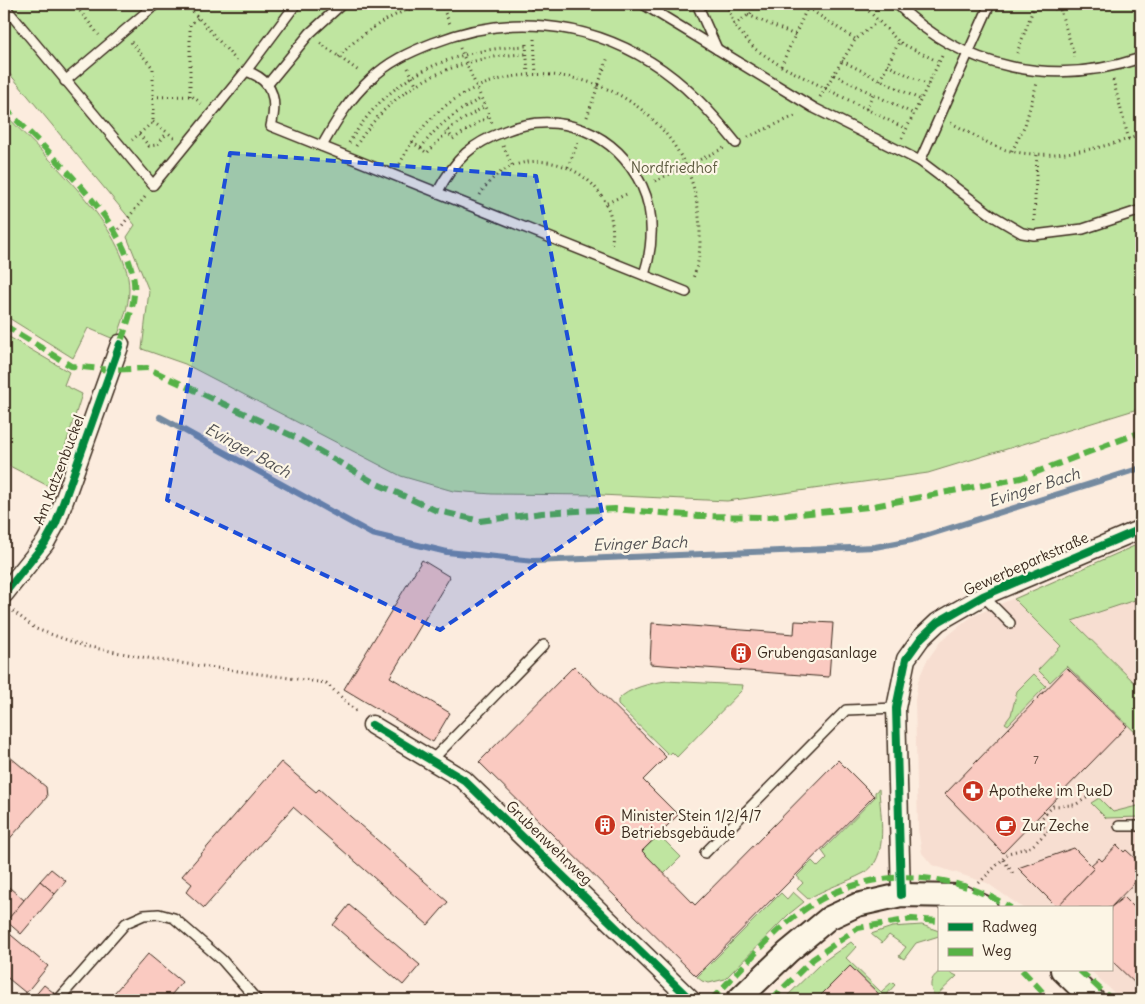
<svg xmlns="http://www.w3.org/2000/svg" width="1145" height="1004" font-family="Delius,sans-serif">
<rect width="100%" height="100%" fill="#fcecde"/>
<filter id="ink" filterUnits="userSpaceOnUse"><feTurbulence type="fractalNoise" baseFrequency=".02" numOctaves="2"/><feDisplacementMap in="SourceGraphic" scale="10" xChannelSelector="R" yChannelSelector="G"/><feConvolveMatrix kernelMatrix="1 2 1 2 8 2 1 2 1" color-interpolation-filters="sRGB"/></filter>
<g filter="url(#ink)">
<polygon fill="#f7ded1" points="1141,542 1141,1000 1122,1000 1090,970 1111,970 1111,908 1023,908 987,883 932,865 922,853 918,829 915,700 918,681 926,662 940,642 971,617"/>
<g fill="#bfe5a0" stroke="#7d885f">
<polygon points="4,4 1141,4 1141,408 928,473 727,501 600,495 492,494 453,491 401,476 185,364 142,349 149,291 127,237 135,225 4,67"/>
<path d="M4,113C44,156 128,227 129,289C129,307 122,323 116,340L88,328L73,358L4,315Z"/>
<polygon points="4,334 69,372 64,385 82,394 52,488 4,463"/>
<polygon points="1141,543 1141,598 1072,621 1141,689 1141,738 1067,666 1050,682 1038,670 1061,646 1014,599"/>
<polygon points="1034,674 1046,686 1008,725 1005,723 1011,715 1017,691"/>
<path d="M666,681L743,685L742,690L677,757L672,752L669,755L618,705V700C628,688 651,683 666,681Z"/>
<path d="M879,789C880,813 890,859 864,873C845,883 826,888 808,899L797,889L803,883L797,876L812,861L818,867L827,858L822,851L875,797V792Z"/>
<polygon points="1099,798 1113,812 1141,805 1141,817 1106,818 1091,803"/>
<polygon points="659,835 681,857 664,874 642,851"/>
<polygon points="793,892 804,902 789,914 725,979 709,983 702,981 697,977 781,893 787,899"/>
<polygon points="922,925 939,931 939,936 916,943 904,959 899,956 906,947 889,935 882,943 871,934 892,927"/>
<polygon points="851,942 856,947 846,958 881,992 892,982 895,985 885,996 889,1000 885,1000 850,966 816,1000 783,1000 821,963"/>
<path d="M941,971H947L957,976L935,997C928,986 930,977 941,971Z"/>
</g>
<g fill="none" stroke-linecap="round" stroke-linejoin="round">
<polyline stroke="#748aa0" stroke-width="6" points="160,417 372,534 447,552 534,561 875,547 912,540 1141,468"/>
</g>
<g fill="#facac1" stroke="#3b2a1e">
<polygon points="422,560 450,577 390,677 450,713 433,742 344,689"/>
<polygon points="795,621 833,623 829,677 650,664 652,623 794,634"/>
<polygon points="574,666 666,757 643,780 678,815 642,851 695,905 838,760 874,796 696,976 479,762"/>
<polygon points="1067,668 1127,726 1003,853 945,794"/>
<polygon points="4,752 46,787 47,797 4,845"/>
<polygon points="281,762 316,792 319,789 448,902 428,925 293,807 204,908 186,892 192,884 182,876"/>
<polygon points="1117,845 1124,852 1126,850 1140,863 1137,866 1141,869 1141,876 1110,908 1055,908 1094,868 1091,865 1099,858 1102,861"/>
<polygon points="1074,848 1094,868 1057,907 1018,868"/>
<polygon points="51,869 66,881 55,894 40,881"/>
<polygon points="40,881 55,894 21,934 6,921"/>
<polygon points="4,883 24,900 4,924"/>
<polygon points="1124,897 1141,914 1141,989 1111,960 1110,908"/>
<polygon points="349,905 420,965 403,985 333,925"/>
<polygon points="5,930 48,966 26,993 4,975"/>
<polygon points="148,954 182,982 167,1000 108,1000"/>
<polygon points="850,966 885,1000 816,1000"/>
<polygon points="44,985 54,993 48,1000 36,1000 33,998"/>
</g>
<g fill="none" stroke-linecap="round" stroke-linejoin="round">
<g stroke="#3b2a1e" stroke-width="12">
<g id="service">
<polyline points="643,4 814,108 920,161 993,216 1022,233 1034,235 1083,229 1141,210"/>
<polyline points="697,4 717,49"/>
<path d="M897,4C963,70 1054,87 1141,58"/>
<polyline points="4,6 153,185 246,71 296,4"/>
<path d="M246,71C273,80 278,100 271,126L686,292"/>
<polyline points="65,81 156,4"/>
<polyline points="268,84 310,33 342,4"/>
<path d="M322,146C336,121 349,99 371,79C388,62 410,52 433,43C506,14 583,20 651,62C685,83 711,112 736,143"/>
<polyline points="920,161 990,4"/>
<path d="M437,193C445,178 454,164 466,153C477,143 492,136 505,131C560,109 616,133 642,186C655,214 653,247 644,275"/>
<polyline points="983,596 1010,623"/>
<polyline points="431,761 544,645"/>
<polyline points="1119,826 1141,826"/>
<polyline points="705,853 846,710 896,708"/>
<polyline points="58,1000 126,923 144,915 159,914 174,918 222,960 257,1000"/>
</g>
</g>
<g stroke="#3b2a1e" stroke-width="21">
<g id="minor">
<polyline points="4,594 45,543 56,523 120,344"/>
<polyline points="372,725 464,780 691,1000"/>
<polyline points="901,895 896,708 906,659 921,638 938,622 983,596 1141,529"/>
</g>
</g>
<g stroke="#3b2a1e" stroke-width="26">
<g id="tertiary">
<polyline points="1062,970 1093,1000"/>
<polyline points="738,1000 788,952 829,918 857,905 901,895 961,896 986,908"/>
</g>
</g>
<g stroke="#3b2a1e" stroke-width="3" stroke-dasharray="1 4" stroke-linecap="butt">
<polyline points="77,4 75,5 99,35"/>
<polyline points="186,4 237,61"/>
<polyline points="441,4 450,24"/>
<polyline points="531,4 532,13"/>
<polyline points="727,4 734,25 755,49 781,66 906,129"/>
<polyline points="862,4 899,42 939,62"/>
<polyline points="1035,4 1060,10"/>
<polyline points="1075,4 1060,10 1075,57"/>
<polyline points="808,8 855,39"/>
<polyline points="748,15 795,35"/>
<polyline points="734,25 751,13 755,4"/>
<polyline points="534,39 536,74"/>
<polyline points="131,42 153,68 153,122 132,140"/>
<polyline points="320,43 360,72"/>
<polyline points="526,44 528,74"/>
<polyline points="460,48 492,123"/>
<polyline points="1017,53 1035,4"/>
<path d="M339,57C361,32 392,14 423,4"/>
<polyline points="842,61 921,100"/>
<polyline points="887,65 928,85"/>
<polyline points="781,66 809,4"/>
<polyline points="408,68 416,84"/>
<polyline points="834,75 914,114"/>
<polyline points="880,80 899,42"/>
<polyline points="1113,80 1129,140"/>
<polyline points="190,96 190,25 198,18"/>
<polyline points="153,97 192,96 202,104"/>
<polyline points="820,97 855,40 877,22"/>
<polyline points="866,109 873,94"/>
<polyline points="587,117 608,57"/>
<polyline points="153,122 175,138"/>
<path d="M951,123C968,131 988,145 1006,150C1050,161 1099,149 1141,135"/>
<polyline points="447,131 453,139 489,116"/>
<polyline points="139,134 149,146 157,145 167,133"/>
<polyline points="748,137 797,115"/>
<polyline points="902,138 942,56"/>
<polyline points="412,142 427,153 453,126 485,106"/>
<path d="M349,143C389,75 449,50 526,46"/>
<path d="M356,146C393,85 457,56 527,54"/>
<polyline points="503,146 513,167"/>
<path d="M421,148C437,125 457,111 482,98"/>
<polyline points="1012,151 1025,125 1037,83"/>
<path d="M400,164C467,19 684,60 699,217C701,238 701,261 692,280"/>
<polyline points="568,167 578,142"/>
<polyline points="655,181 724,148"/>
<path d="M480,195C519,127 627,171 611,248"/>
<polyline points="607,203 629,193"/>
<polyline points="1034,221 1037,154"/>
<polyline points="116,233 145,197"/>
<polyline points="13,611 36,629 84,646 158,660 326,683 358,713"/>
<polyline points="1003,859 1008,853 1031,847 1048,831 1038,822 1053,806 1075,805 1093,794"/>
<polyline points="979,883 1003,859 1014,875"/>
</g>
<use href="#service" stroke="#fcf5e5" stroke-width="9"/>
<use href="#minor" stroke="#fcf5e5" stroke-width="18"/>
<use href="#tertiary" stroke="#fcf5e5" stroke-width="22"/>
<g stroke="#57b245" stroke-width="6" stroke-dasharray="12 6" stroke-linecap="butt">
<path d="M4,107C46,151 126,219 134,282C136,303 127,324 120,344"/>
<polyline points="4,325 71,366 111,370 147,368 299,439 373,482 435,510 480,521 542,513 615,509 699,516 769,517 869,507 1021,478 1141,432"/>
<polyline points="1022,970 1050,1000"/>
<polyline points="1079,970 1112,1000"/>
<path d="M711,1000C740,971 767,937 801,912C864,866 946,867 1011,908"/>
<polyline points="771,1000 813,959 858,928 912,919 939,921"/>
</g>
<g stroke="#fcf5e5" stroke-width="11">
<g id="cycleway">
<polyline points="4,594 45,543 56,523 120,344"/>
<polyline points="372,725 464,780 691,1000"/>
<polyline points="901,895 896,708 906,659 921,638 938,622 983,596 1141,529"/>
</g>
</g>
<use href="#cycleway" stroke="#00873e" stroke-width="8"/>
</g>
</g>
<path fill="#1d4ed8" fill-opacity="0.2" stroke="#1d4ed8" stroke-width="4" stroke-dasharray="10 6" stroke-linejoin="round" d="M230,153L536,176L603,518L440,630L167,500Z"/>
<defs>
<g id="building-disc" transform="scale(1.125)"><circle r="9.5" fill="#c8321e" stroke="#fcf5e5"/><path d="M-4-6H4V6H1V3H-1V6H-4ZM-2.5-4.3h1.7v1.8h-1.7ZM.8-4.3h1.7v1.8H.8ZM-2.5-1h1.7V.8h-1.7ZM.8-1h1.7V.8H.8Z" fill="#fff"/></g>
<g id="pharmacy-disc" transform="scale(1.125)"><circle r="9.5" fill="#c8321e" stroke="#fcf5e5"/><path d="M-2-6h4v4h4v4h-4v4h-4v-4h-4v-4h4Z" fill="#fff"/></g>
<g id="cafe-disc" transform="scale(1.125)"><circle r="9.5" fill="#c8321e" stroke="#fcf5e5"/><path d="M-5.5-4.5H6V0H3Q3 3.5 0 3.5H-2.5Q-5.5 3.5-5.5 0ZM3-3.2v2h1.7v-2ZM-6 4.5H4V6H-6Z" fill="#fff"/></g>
</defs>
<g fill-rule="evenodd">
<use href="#building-disc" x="741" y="653"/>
<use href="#pharmacy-disc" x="973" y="791"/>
<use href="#building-disc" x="605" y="825"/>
<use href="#cafe-disc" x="1006" y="826"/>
</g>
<g text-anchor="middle" stroke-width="4.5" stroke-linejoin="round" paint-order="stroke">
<g font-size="12" fill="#6b5247">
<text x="1036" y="764">7</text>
</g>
<g font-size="15" fill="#5c593e" stroke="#fcf5e5">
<text x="674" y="173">Nordfriedhof</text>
</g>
<g font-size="15" fill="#3b2a1e" stroke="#fcf5e5">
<text transform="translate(59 470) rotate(-69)" y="5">Am Katzenbuckel</text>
<text transform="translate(1026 564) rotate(-24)" y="5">Gewerbeparkstraße</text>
<text transform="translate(549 843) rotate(44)" y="5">Grubenwehrweg</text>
</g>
<g font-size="15" fill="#3b2a1e" stroke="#fcf5e5" text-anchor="start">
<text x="757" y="658">Grubengasanlage</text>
<text x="989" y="796">Apotheke im PueD</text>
<text x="621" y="821">Minister Stein 1/2/4/7<tspan x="621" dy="17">Betriebsgebäude</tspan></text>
<text x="1022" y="831">Zur Zeche</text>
</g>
<g font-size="16" font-style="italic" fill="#535254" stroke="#fcf5e5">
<text transform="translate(248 450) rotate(29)" y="6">Evinger Bach</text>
<text transform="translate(1034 487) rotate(-18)" y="6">Evinger Bach</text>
<text transform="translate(640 543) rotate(-2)" y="6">Evinger Bach</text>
</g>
</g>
<rect width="1145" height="1004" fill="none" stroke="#fcf5e5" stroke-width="20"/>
<rect x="10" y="10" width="1125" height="984" fill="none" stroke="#3b2a1e" stroke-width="2" filter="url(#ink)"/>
<rect x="938" y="906" width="175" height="65" fill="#fcf5e5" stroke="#afa495"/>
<rect x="948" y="923" width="25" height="8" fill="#00873e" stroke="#afa495"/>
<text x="982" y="932" font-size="15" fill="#3b2a1e">Radweg</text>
<rect x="948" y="948" width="25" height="8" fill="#57b245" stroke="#afa495"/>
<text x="982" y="956" font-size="15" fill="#3b2a1e">Weg</text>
</svg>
